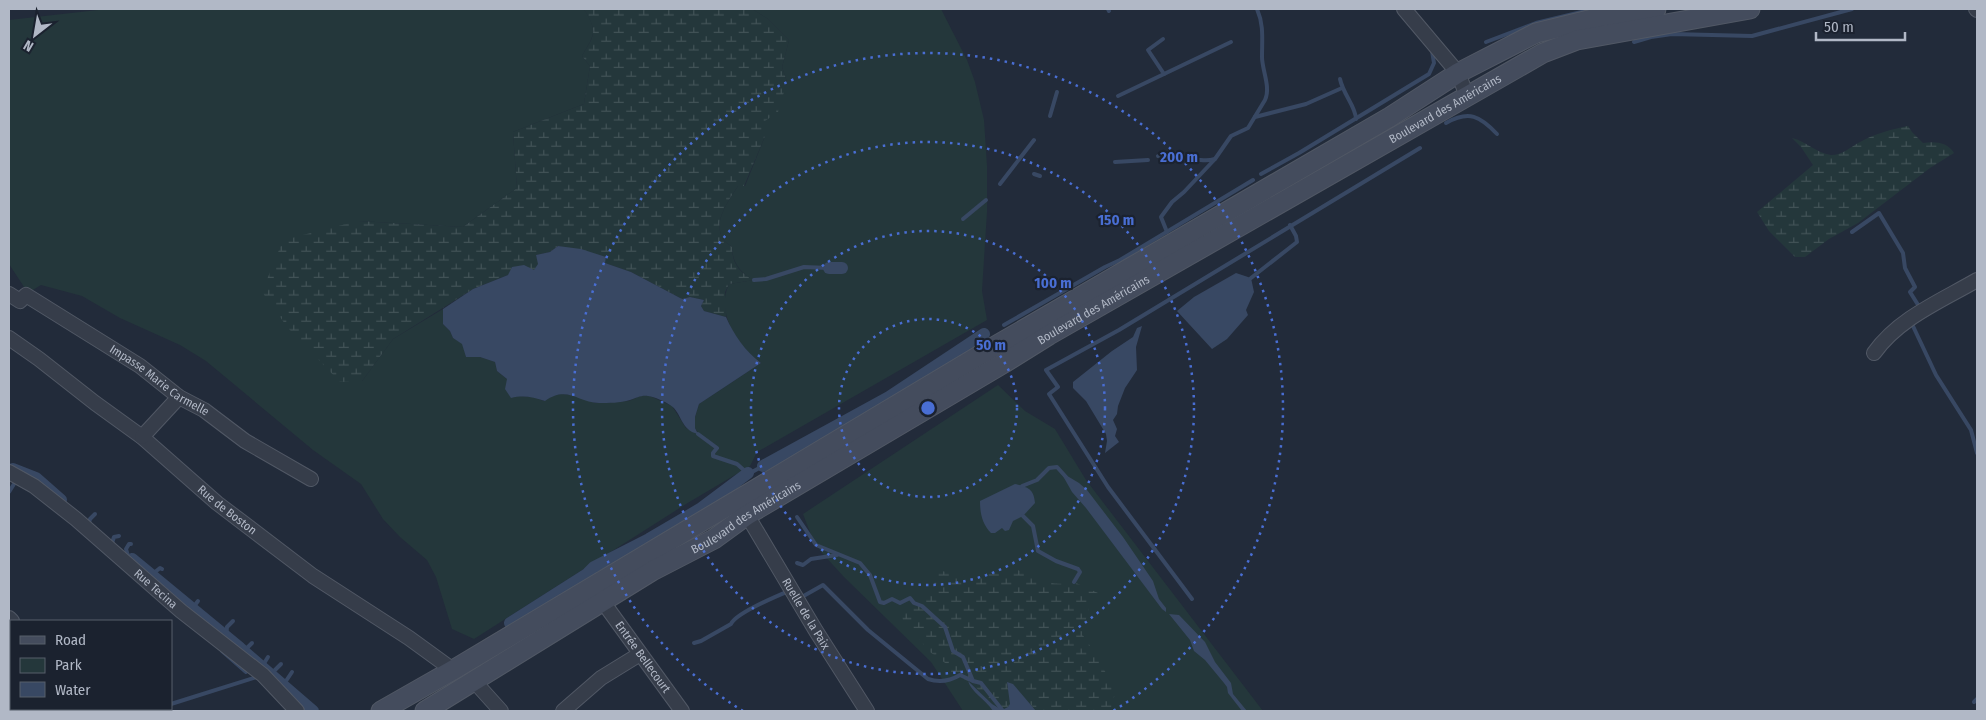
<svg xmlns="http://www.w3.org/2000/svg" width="1986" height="720" font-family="'Fira Sans Condensed',sans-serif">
<defs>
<pattern id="wetland-marsh" width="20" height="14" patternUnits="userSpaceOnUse" patternTransform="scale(1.25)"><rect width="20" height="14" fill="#24373b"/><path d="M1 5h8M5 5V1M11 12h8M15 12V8" fill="none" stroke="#415256"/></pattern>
</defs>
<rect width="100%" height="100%" fill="#222b3a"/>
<g fill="#24373b">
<path d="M107,9H584C598,31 595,34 582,56L590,66L584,104L513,132L517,188L463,227L358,221L362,381L393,339L443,309V324L450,331L453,338L463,344L466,357H480L495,362L497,371L507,379L519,396L533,397L544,401L552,396L560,394L575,395L595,403L629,401L642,395L650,396L672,406L686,428L698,433L695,428V417L699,404L761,363C738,346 715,313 729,284L753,280C741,273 732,263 732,247C730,245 724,242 723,239C712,222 729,200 738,186H745L765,136V121L787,82L782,67L789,40L768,19L752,9H941L967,60L975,82L984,120L987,166V212L982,291L987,320L757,452L750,466L686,504L474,639L452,629L436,577L427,560L400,537L383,519L361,484L313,450L206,361L180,345L120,318L82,296L41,285L28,293L9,264V20Z"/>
<polygon points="998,385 1025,411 1055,429 1086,480 1263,711 963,711 931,662 844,577 822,553 813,540 803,514"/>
</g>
<g fill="url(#wetland-marsh)">
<path d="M584,9H752L768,19L789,40L782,67L787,82L778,112L765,121V136L744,186H738C729,200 712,222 723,239C724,242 730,245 732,247C732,264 740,273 754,280L729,284L725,292L726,317L704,311L701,306L704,300L690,297L682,299L631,272L605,263L606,257L558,246L550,252L536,255L539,264L534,271L508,275L473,289L393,339L362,381L340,382L288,328L262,292L283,240L358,221L463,227L517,188L513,132L584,104L590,66L582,56C595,34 598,32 584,9Z"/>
<path d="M1908,126L1912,132L1923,143C1934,141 1948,142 1954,153L1930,168L1858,223L1829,239L1805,257H1795L1769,231L1757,212L1813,165L1801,147L1792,138C1806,141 1816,153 1831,155C1843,155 1850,147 1860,142C1874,134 1892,129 1908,126Z"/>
<path d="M1016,569C1035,578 1053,588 1074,582L1098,593L1090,605L1082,634L1095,653L1114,688L1118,693L1113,698L1111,711H1036L1014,684L1007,682L1010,704L1008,707L1002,710L992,704L972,683L951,673L948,665L930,652L903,620L902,614L907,606L916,604L921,595H932L937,570L969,577Z"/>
</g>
<g fill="#384863">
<path d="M558,246L581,249L606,257L605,263L631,272L682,299L690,297L704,300L701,306L704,311L726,317C734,335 745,351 761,363L699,404L695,417V428L698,434C680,430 682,412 670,405C664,401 655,397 648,396C641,395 637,398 630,400C620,403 609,403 599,403C577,402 567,385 545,401C533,397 523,395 511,398L505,389L507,379L497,371L495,362L480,357H466L462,344L453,338L450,331L443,324V309L473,289L508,275L512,267L524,265L534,270L538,264L536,255L550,252Z"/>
<polygon points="1236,273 1251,278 1254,292 1246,310 1248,315 1227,339 1212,349 1177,311 1194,297"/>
<polygon points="1142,326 1136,347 1137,370 1125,388 1118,406 1117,414 1113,420 1117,429 1115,436 1119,442 1105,453 1107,441 1106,434 1086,401 1073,388 1073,382 1112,351 1133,337 1137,328"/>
<polygon points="1064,474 1079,483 1087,490 1123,537 1153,581 1159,599 1166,608 1166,612 1162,609 1086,508 1072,492 1063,476"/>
<path d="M1015,484C1028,487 1034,489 1035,503L1023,516L1013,521L1009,530L1005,531L1002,528L995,533H991C982,524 980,513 980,501Z"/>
<polygon points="1169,614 1179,615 1205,642 1215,662 1231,683 1233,694 1247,711 1242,711 1228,693 1227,687 1224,683 1205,660 1194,651 1190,640"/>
<path d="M968,681L992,704L1002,710L1008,707L1010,704L1007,682L1013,684L1036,711H993C986,700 971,692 968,681Z"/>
</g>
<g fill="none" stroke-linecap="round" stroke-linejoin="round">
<g stroke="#384863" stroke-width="4">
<polyline points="1108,9 1109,11"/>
<polyline points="1163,39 1148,50 1164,74"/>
<polyline points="1486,42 1536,23 1594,9"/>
<polyline points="1634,42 1651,37 1672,34 1752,36 1852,9"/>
<path d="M1340,79C1343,94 1356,107 1356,119"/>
<polyline points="1118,96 1231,42"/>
<polyline points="1050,116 1057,92"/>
<polyline points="1255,117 1306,104 1342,88"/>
<path d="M1446,123C1469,110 1480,116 1497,134"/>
<path d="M1158,156C1180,147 1193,165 1215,159"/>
<polyline points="1115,162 1148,160"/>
<polyline points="1034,174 1040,176"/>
<polyline points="1261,174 1299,153 1429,74 1434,63 1432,51"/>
<polyline points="1000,184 1034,140"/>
<polyline points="963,219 986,200"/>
<path d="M1167,232L1161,217L1172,202L1184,192L1215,159L1231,136L1248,128L1265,100C1271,87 1262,70 1262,57C1262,39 1264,25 1257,9"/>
<polyline points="1852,232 1879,213 1903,253 1905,268 1915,287 1910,292 1920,308"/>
<polyline points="1251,278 1297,242 1296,236 1290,225"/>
<polyline points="754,280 766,279 804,267 829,268"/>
<polyline points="1914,321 1912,324 1936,375 1971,430 1977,453"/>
<polyline points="1004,325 1105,267 1120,260 1253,180"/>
<polyline points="698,434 717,448 713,453 713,456 737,464 746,472 752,472 763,466 767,468"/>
<polyline points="1022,486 1037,480 1049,468 1057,467 1066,477"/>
<polyline points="9,492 14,484"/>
<polyline points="1023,516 1033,526 1038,551 1056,561 1078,569 1080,572 1074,582"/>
<polyline points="797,517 816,545 860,563 870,575 880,602 884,603 892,599 900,603 910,598 914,603 922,606 945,627 953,651 963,657 973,681 981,683 1003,711"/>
<polyline points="89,523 90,519 95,514"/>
<polyline points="112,543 114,537 119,536"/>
<polyline points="128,556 126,549 129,544 131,544"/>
<polyline points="797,563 803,565 811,559 837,555"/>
<polyline points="155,579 155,572 160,568 162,569"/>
<path d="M800,598L823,585L868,630L928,679C940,683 950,681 960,675L973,681"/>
<polyline points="1192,599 1108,487 1049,394 1058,387 1046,370 1119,330 1420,148"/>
<polyline points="196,612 195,605 198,601"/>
<polyline points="226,637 227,627 233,621"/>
<path d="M694,643L701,641L731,624C736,613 777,596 789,591"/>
<polyline points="222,651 246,672"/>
<polyline points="250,657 247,648 252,643"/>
<polyline points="263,668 263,665 268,657"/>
<polyline points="273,676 274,671 281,664"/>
<polyline points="285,686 286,681 292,672"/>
<polyline points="1974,702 1977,699"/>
<polyline points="171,704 260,676"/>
<polyline points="150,711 158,709"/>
</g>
<g stroke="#384863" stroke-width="12">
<polyline points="829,268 842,268"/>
<polyline points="763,466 889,397 984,334"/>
<polyline points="13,469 36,478 61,500"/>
<polyline points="132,559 240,648 313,711"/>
<polyline points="510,623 587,574 594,567 649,539 700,509 748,473"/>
</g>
<g stroke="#515865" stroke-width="16">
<g id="street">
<polyline points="1404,9 1458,73 1467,96"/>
<polyline points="1976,9 1977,10"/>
<path id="s1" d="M9,294L20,301L26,295L140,366L179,397L204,410L245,441L311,479"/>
<path id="s2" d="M9,338L39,359L95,403L142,437L217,503L313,576L409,638L453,670"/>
<path d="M1874,353C1899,318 1941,301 1977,280"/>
<polyline points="142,437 179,397"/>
<path id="s3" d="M9,472L34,486L76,519L181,611L263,675L297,711"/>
<path id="s4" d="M747,515L816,631L867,711"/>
<path id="s5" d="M603,602L682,711"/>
<polyline points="9,618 12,621"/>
<polyline points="474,681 501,711"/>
<polyline points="96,709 97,711"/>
<polyline points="563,711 601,678 640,654"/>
</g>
</g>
<g stroke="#515865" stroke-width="21">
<g id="secondary">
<polyline points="381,711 453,670 997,345 1390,117 1458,73 1536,33 1605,16 1656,9"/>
<path id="s6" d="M425,711L652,571L714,539L747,515L1004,363L1049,335L1543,53L1577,40L1750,9"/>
</g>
</g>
<use href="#street" stroke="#363d4a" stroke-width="14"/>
<use href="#secondary" stroke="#444c5d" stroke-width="19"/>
</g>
<g fill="none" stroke="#496ed3" stroke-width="2.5" stroke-dasharray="2.5 5">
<circle cx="928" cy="408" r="89"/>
<circle cx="928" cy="408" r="177"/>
<circle cx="928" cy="408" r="266"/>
<path d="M743 711A355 355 0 1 1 1113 711"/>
</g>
<g text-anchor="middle" stroke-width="4.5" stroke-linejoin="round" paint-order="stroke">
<g font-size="12" fill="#b1b8c6" stroke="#1b222f">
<text dy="4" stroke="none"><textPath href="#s6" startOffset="1185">Boulevard des Américains</textPath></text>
<text dy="4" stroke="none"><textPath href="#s6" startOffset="780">Boulevard des Américains</textPath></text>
<text dy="4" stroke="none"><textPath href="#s1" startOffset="180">Impasse Marie Carmelle</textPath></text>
<text dy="4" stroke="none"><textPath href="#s2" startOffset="278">Rue de Boston</textPath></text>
<text dy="4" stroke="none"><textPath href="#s6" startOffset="375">Boulevard des Américains</textPath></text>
<text dy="4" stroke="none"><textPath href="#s3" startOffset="188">Rue Tecina</textPath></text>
<text dy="4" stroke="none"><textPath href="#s4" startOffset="115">Ruelle de la Paix</textPath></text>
<text dy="4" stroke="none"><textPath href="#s5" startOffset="68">Entrée Bellecourt</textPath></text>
</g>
</g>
<circle cx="928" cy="408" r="8" fill="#496ed3" stroke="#1b222f" stroke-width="2.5"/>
<g font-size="15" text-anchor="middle" font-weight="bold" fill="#496ed3" stroke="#1b222f" stroke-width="4.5" stroke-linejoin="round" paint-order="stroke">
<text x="1179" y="162">200 m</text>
<text x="1116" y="225">150 m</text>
<text x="1053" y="288">100 m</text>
<text x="991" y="350">50 m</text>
</g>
<rect width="1986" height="720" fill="none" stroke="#b1b8c6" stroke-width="20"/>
<rect x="10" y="620" width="162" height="90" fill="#1b222f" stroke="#575e6b"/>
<rect x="20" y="636" width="25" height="8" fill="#444c5d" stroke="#575e6b"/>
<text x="55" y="645" font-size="15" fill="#b1b8c6">Road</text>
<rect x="20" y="658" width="25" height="15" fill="#24373b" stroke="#575e6b"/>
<text x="55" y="670" font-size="15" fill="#b1b8c6">Park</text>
<rect x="20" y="682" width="25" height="15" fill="#384863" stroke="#575e6b"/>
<text x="55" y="695" font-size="15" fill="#b1b8c6">Water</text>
<g transform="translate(35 35) rotate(211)" stroke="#1b222f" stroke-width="4" paint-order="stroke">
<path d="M0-4L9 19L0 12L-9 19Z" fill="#b1b8c6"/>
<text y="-8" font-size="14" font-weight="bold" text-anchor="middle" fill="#b1b8c6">N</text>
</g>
<path d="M1816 32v8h89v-8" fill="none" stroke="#b1b8c6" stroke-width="2.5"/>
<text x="1824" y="32" font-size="15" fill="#b1b8c6" stroke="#1b222f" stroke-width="4" paint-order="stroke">50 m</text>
</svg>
